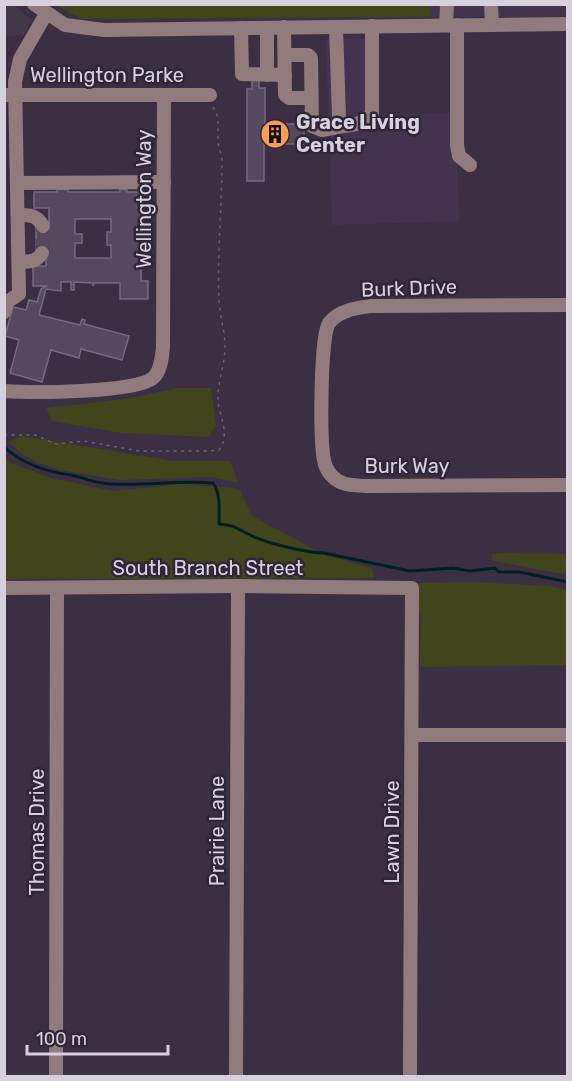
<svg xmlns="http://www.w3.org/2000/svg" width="572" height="1081" font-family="Rubik,sans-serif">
<rect width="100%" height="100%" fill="#3c2f44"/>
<polygon fill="#423848" points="5,4 14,5 32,20 23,36 5,36"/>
<g fill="#43334f">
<rect x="430" y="5" width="137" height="12"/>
<polygon points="371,38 373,115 456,113 459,221 332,225 326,39"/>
</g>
<g fill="#40451c">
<polygon points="430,5 430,17 81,19 56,5"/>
<polygon points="178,388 211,388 216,425 209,437 122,433 52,421 46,408 125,399"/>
<polygon points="21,436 174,461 230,461 238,482 210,477 120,480 60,470 39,463 22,454 9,442"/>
<polygon points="4,457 11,463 48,477 112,491 181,484 234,488 240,490 252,516 325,555 372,568 374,578 5,579"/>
<path d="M497,553L567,554V574C542,572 517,564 492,561V554Z"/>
<polygon points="471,582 551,586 567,590 567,665 420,667 421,617 417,593 418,583"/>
</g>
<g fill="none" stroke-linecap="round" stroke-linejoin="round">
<path stroke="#012021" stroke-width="3" d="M4,447C23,464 46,472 71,475C85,478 97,484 111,484C146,486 179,480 213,483C221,494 219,511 219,524C238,526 235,528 250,535C267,543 306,553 324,553L410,571L453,568L470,571L495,568L499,572H519L568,582"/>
</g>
<g fill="#55485f" stroke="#776981" stroke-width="1.5" fill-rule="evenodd">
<polygon points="252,79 259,79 259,88 265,88 265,124 304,124 304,144 264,144 264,181 247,181 247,89 252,89"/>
<path d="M57,189H68V192H120V189L127,190V192H142L141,281H148V299H120V283H94L93,286V283L74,282V290H71V282H61V291L46,289L39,315L80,325L82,319L85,320L84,324L129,336L122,360L81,349L79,358L51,350L42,382L10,373L19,340L5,336L13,307L26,310L29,300L37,302L41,289L46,286H33V266H46V253H36V226H49V208H34V192H57ZM75,219H111V232H107V245H111V258H75V243H82V234H75Z"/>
</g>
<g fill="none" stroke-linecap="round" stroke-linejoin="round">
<polyline stroke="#53475b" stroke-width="14" stroke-dasharray="14 7" stroke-linecap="butt" points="42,253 43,226"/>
<path stroke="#6c6173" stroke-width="1.5" stroke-dasharray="3 4.5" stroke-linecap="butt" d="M4,435H35L56,444L84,441L139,451H209L219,450C231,434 219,416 218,401C217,383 225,365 225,347C225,331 220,316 219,301C217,254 222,206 222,159L218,142V117L213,107"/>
<g stroke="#917b7d" stroke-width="14">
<polyline points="34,4 65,25 104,30 568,24"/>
<polyline points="491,4 492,24"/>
<polyline points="446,25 447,4"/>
<polyline points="457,25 457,145 459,156 470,165"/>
<polyline points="284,27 285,95 289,98 311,98"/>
<path d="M336,27L339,117L343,126C356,125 363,123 372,114V26"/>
<polyline points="241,28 242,74 285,75"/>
<polyline points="267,28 267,75"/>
<polyline points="285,55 308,55 311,58 312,126 322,130 343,126"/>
<polyline points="4,95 210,95"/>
<polyline points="17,183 164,182"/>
<path d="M18,215C30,215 37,215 43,226"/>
<path d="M19,262C29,261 36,263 42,253"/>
<path d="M568,305L371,306C356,308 339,310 329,323C320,336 320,441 324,460C325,466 328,472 332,476C341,486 354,485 366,486L568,485"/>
<polyline points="4,312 7,302 19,294 15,82 20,59 46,14"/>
<path d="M4,391C31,393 134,393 153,378C161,371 162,357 163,347L164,95"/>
<polyline points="4,588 238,586 412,588 410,1076"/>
<polyline points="412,735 568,735"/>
<polyline points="56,1076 57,588"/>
<polyline points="236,1076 238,586"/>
</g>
</g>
<defs>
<g id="building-disc" transform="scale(1.5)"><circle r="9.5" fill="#fb9e50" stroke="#31253a"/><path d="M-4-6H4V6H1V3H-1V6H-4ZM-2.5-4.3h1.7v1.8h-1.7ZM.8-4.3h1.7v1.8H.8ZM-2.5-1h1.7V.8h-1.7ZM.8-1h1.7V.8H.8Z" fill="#111"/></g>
</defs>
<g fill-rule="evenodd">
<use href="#building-disc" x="275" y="134"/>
</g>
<g text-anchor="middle" stroke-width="5" stroke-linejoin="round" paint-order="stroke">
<g font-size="20" fill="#d7d0dd" stroke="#31253a">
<text x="107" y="82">Wellington Parke</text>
<text transform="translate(144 199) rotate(-90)" y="7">Wellington Way</text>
<text transform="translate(409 288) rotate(-2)" y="7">Burk Drive</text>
<text x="407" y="473">Burk Way</text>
<text x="208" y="575">South Branch Street</text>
<text transform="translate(217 831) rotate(-90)" y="7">Prairie Lane</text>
<text transform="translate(37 832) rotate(-90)" y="7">Thomas Drive</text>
<text transform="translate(392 832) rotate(-90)" y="7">Lawn Drive</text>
</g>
<g font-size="20" font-weight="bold" fill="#d7d0dd" stroke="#31253a" text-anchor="start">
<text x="296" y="129">Grace Living<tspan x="296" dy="23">Center</tspan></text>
</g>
</g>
<rect width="572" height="1081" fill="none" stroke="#d7d0dd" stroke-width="12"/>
<path d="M27 1045v9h141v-9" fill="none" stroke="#d7d0dd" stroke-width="3"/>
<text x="36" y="1045" font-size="18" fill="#d7d0dd" stroke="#31253a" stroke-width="4.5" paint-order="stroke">100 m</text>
</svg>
